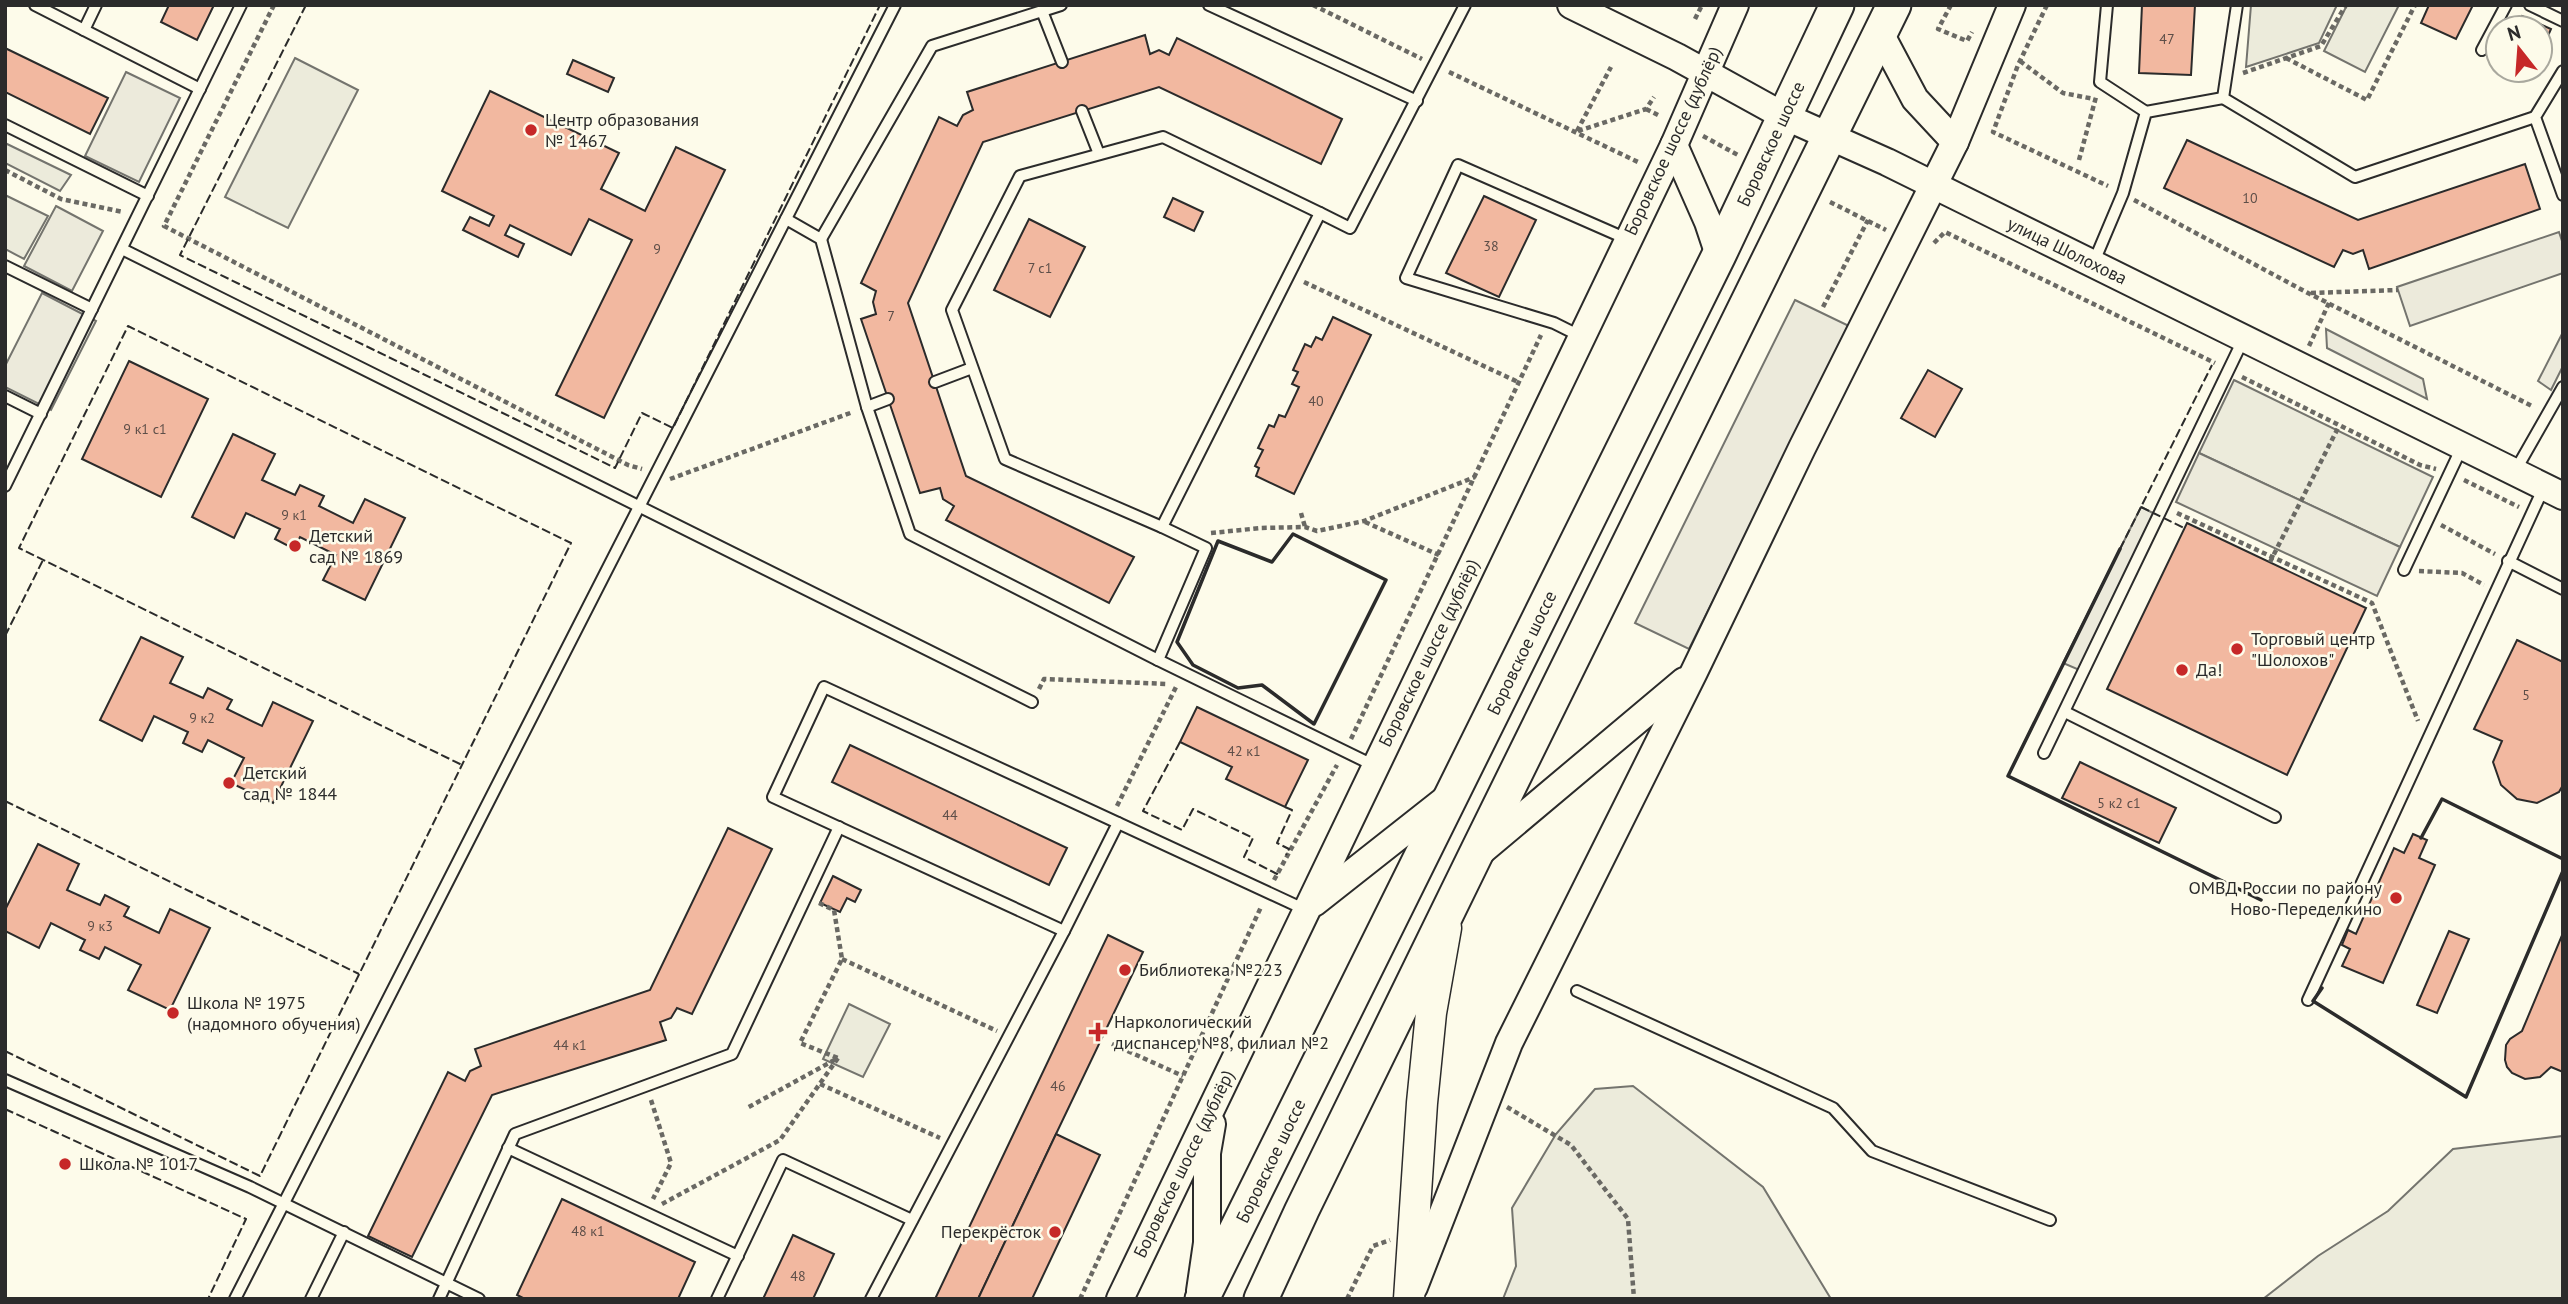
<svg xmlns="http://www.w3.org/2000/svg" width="2568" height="1304" font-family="'PT Sans',sans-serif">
<rect width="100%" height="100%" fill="#fdfbea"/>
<g fill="#ecebdb" stroke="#74746e" stroke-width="2">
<polygon points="2251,5 2337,5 2319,43 2246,67"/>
<polygon points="2347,5 2399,5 2365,72 2324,51"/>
<polygon points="295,58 358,90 288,228 225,197"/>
<polygon points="5,143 71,175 60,191 5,163"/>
<polygon points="5,195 48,216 24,259 5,249"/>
<polygon points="2234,380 2433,477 2400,547 2199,453"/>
<polygon points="849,1004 890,1024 863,1077 823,1059"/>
<polygon points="1633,1086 1763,1187 1831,1299 1503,1299 1516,1266 1512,1208 1556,1134 1595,1089"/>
<polygon points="2563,1136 2563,1299 2263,1299 2318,1256 2388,1211 2453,1149"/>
</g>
<g fill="#eceadb" stroke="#74746e" stroke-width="2">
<polygon points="126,72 180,98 139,182 85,156"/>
<polygon points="56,206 103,231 72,291 24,266"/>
<polygon points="2559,232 2563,244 2563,273 2410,326 2397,287"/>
<polygon points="42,293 96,321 51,410 5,387 5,366"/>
<polygon points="1795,300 1849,326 1689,649 1635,623"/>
<polygon points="2326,329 2423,379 2427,399 2327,348"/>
<polygon points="2563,332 2563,366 2551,390 2538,381"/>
<polygon points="2199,453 2400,547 2377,596 2176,502"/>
<polygon points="2141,507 2159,516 2084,672 2063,663"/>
</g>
<g fill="#f2b8a0" stroke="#2b2b2b" stroke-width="2">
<polygon points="169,5 214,5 197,40 161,22"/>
<polygon points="2142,5 2195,5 2191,75 2139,73"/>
<polygon points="2429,5 2473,5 2456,39 2421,23"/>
<polygon points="2522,16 2551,29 2540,54 2540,28 2516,28"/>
<polygon points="1145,35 1150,54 1159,50 1169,55 1177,38 1342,119 1321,164 1159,87 983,142 908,303 966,476 1134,557 1109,603 946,520 954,506 943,499 940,488 920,493 861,319 876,314 873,302 876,291 861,283 939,117 957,126 963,115 973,110 967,92"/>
<polygon points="5,48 108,98 90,134 5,92"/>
<polygon points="573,60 614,78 608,92 567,74"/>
<polygon points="490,91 619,153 601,189 645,211 676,147 725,170 604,418 556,395 632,240 589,219 571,255 510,225 505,235 524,244 518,257 463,230 470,217 489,226 494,216 442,191"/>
<polygon points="2187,140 2358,220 2525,164 2540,209 2369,269 2363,250 2353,254 2343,250 2334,267 2164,188"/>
<polygon points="1484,196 1536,220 1499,297 1446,273"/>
<polygon points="1173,198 1203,212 1194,231 1164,217"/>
<polygon points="1029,219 1085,247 1050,317 994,290"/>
<polygon points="1333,317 1371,335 1294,494 1256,476 1259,468 1255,466 1263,450 1258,448 1269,425 1274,427 1279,415 1285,417 1299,387 1292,384 1298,372 1293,370 1305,344 1311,347 1316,337 1322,340"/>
<polygon points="129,361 208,399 161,497 82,459"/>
<polygon points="1928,370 1962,389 1935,437 1901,418"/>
<polygon points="233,434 275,454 262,480 295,495 300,485 324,496 319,506 353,523 365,499 405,518 365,600 323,580 336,555 300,537 294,549 275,539 280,529 246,513 234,538 192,517"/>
<polygon points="2187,523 2366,608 2287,775 2107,689"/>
<polygon points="141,637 183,657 170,683 203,698 208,688 232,700 227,709 262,726 273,702 313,721 273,803 231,783 244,758 208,740 202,752 183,743 188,732 154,716 142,741 100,720"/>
<polygon points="2517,640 2563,662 2563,785 2559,792 2537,803 2517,799 2501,785 2493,762 2502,741 2474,729"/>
<polygon points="1197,707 1308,760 1285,807 1226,779 1232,767 1180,742"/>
<polygon points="850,745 1067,848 1049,885 832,782"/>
<polygon points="2080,762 2176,808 2159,843 2062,798"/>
<polygon points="728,828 772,849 692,1014 677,1008 671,1018 660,1022 666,1040 492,1095 412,1257 368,1236 448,1072 465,1081 470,1071 481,1066 475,1049 650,990"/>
<polygon points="2413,834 2427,840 2419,858 2435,865 2383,983 2342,966 2350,949 2342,945 2348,930 2356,934 2394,848 2404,853"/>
<polygon points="38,844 79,864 67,890 100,905 105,895 129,907 124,916 159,933 170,909 210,928 170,1010 128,990 141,965 105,947 99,959 80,950 85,940 51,923 39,948 5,931 5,910"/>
<polygon points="833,876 861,890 855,902 847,898 840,912 820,903"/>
<polygon points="2449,931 2469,939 2437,1013 2417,1005"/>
<polygon points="2563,933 2563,1072 2551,1067 2540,1077 2525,1079 2512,1073 2507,1067 2505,1060 2506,1045 2510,1039 2522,1031"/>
<polygon points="1108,935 1143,952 1056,1134 978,1299 935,1299"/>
<polygon points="1056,1134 1100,1155 1032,1299 978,1299"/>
<polygon points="562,1199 695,1262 678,1299 525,1299 517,1295"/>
<polygon points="793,1235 834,1254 813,1299 763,1299"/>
</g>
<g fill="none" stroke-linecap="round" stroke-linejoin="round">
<g stroke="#2b2b2b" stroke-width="14">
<g id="service">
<polyline points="35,5 84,30"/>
<polyline points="96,5 84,30 200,89"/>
<polyline points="1209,5 1417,101"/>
<polyline points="2107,5 2100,82 2146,112"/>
<polyline points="2237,5 2223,98 2355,177 2535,117"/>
<polyline points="2530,5 2563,21"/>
<polyline points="1042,11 1062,62"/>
<polyline points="2482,50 2506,5"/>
<polyline points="2563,71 2535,117 2563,195"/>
<polyline points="1082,111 1099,154"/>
<polyline points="5,125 148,196"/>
<polyline points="786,219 821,239 867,407 910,534 1158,660"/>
<polyline points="821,239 932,46 1061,5"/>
<polyline points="122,249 1032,702"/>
<polyline points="2093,264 2123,193 2146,112 2223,98"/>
<polyline points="5,266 92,309"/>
<polyline points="1582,337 1554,323 1406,278 1458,165 1627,239"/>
<polyline points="935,382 972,368"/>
<polyline points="5,396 41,414"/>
<polyline points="867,407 888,399"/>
<polyline points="2514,473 2563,387"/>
<polyline points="5,486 241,5"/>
<polyline points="1162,527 1005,459 952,310 1020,176 1163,137 1320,213"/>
<polyline points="2508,561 2563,589"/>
<polyline points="2404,570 2462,447"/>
<polyline points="2065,712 2275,817"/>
<polyline points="2044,753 2243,340"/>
<polyline points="1375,766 1158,660 1206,548 1162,527 1320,213 1350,228 1465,5"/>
<polyline points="1064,931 773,797 824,687 1306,910"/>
<polyline points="1577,991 1833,1108 1872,1151 2050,1220"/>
<polyline points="2308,1000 2544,487"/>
<polyline points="5,1080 250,1187 479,1299"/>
<polyline points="508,1148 738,1256"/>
<polyline points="235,1299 895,5"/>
<polyline points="311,1299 344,1232"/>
<polyline points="439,1299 515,1134 732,1054 839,827"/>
<polyline points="717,1299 783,1160 912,1220"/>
<polyline points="871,1299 1064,931 1118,823"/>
</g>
</g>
<g stroke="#2b2b2b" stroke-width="30">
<g id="tertiary">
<polyline points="1571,5 1677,57 1784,116 1887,162 2563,496"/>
<polyline points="1880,33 1915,99 1955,142"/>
<polyline points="1674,145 1708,222 1719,255"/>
<polyline points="1478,854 1684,681"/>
<polyline points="1314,903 1451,795"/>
<polyline points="1414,1287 1509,1043 1694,672 1802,448 1955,142 2012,5"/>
<polyline points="1200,1291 1207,1243 1207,1153 1212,1124"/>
<polyline points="1120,1299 1674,145 1735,5"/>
</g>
</g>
<g stroke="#2b2b2b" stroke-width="33">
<polyline id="secondary" points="1409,1299 1422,1103 1431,1013 1446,928"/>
</g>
<g stroke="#2b2b2b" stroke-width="37">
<g id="primary">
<polyline points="1202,1299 1719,255 1837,5"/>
<polyline points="1261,1299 1302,1210 1474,858 1894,5"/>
</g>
</g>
<g stroke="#6a6964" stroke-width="4.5" stroke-dasharray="5 3.5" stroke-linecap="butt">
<polyline points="274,5 164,226 628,465 642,469"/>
<polyline points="1313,5 1422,59"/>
<polyline points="1951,5 1938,29 1967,41 1972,32"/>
<polyline points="2047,5 2018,65 1993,132 2108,186"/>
<polyline points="1695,19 1702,5"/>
<polyline points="2286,58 2367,100 2415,5"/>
<polyline points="2020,61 2063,93 2094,99"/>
<polyline points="1449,72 1638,162 1637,164"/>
<polyline points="2243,73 2321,46 2346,5"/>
<polyline points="1646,109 1658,115"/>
<polyline points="1577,131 1611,67"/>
<polyline points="1578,131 1646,109 1654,97"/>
<polyline points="1703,136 1738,155"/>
<polyline points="2079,160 2096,97"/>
<polyline points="5,170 61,199 123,212"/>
<polyline points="2134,200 2308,293 2534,407"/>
<polyline points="1830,202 1886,230"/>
<polyline points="1934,243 1945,232 2215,363"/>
<polyline points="1304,282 1518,382"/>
<polyline points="2311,293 2398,290"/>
<polyline points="1823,307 1868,220"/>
<polyline points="2309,346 2329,303"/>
<polyline points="2242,377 2420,465 2436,469"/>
<polyline points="670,479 853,412"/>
<polyline points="2464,480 2519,507"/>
<polyline points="1301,513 1305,527"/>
<polyline points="2177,513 2372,603 2418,721"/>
<polyline points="1365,522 1439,555"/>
<polyline points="2441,525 2495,554"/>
<polyline points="1211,533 1261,528 1305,527 1317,531 1364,521 1475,477"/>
<polyline points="2270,562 2339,426"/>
<polyline points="2419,571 2462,573 2484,585"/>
<polyline points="1039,689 1044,679 1168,684"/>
<polyline points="1351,739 1541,335"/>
<polyline points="1117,806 1177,685"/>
<polyline points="1274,880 1337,765"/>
<polyline points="819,903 834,910 842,959 800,1043 838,1058"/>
<polyline points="842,959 997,1031"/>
<polyline points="1112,1044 1183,1076"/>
<polyline points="820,1084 940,1138"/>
<polyline points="651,1100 671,1163 653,1199"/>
<polyline points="1507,1107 1571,1145 1628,1219 1634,1299"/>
<polyline points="662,1204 780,1140 838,1058 747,1108"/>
<polyline points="1080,1299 1261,907"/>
<polyline points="1347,1299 1373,1246 1390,1240"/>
</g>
<use href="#service" stroke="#fdfbea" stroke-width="10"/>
<use href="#tertiary" stroke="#fdfbea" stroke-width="26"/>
<use href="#secondary" stroke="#fdfbea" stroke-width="30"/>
<use href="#primary" stroke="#fdfbea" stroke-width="33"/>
<g stroke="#2b2b2b" stroke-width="2" stroke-dasharray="9 3.5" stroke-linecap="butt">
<polyline points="306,5 180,255 615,468 642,413 673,428 880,5"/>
<polyline points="2141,507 2184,528"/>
<polyline points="2120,549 2212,365"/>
<polyline points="5,636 43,560"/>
<polyline points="1180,742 1143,811 1182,830 1193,809 1253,838 1244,857 1277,874 1279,871"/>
<polyline points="5,801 359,974"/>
<polyline points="1285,807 1292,810 1277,843 1289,849 1286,855"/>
<polyline points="5,1051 260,1176 571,543 128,326 19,548 462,765"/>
<polyline points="5,1109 246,1219 208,1299"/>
</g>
<g stroke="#2b2b2b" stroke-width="3.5">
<polygon points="1293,534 1386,580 1314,724 1262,685 1238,688 1193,665 1177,642 1218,541 1272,562"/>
<polyline points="2120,549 2008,776 2261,900"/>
<polyline points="2421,838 2442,799 2563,859"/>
<polyline points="2322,988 2313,1001 2466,1097 2563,871"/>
</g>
</g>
<g fill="#c62828" stroke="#fdfbea" stroke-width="2.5">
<circle cx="531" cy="130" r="7"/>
<circle cx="295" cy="546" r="7"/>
<circle cx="2237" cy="649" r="7"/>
<circle cx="2182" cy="670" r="7"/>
<circle cx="229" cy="783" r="7"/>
<circle cx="2396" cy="898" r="7"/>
<circle cx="1125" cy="970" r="7"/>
<circle cx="173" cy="1013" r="7"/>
<path d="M1094.5 1021.5h7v7h7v7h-7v7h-7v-7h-7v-7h7z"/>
<circle cx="65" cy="1164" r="7"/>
<circle cx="1055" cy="1232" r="7"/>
</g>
<g text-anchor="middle" stroke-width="5" stroke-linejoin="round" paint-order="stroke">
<g font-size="14" fill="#5d4e48">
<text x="2167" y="44">47</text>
<text x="2250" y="203">10</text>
<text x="1491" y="251">38</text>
<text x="657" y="254">9</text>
<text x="1040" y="273">7 с1</text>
<text x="891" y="321">7</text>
<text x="1316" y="406">40</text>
<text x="145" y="434">9 к1 с1</text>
<text x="294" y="520">9 к1</text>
<text x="2526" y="700">5</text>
<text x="202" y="723">9 к2</text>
<text x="1244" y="756">42 к1</text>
<text x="2119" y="808">5 к2 с1</text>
<text x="950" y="820">44</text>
<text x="100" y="931">9 к3</text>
<text x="570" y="1050">44 к1</text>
<text x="1058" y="1091">46</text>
<text x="588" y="1236">48 к1</text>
<text x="798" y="1281">48</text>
</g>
<g font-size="18" fill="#2b2b2b" stroke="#fdfbea" text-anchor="start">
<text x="545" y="126">Центр образования<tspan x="545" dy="21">№ 1467</tspan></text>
<text x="309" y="542">Детский<tspan x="309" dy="21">сад № 1869</tspan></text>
<text x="2251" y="645">Торговый центр<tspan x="2251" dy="21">"Шолохов"</tspan></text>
<text x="2196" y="676">Да!</text>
<text x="243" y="779">Детский<tspan x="243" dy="21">сад № 1844</tspan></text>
<text x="2382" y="894" text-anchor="end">ОМВД России по району<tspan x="2382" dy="21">Ново-Переделкино</tspan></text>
<text x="1139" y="976">Библиотека №223</text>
<text x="187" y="1009">Школа № 1975<tspan x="187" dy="21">(надомного обучения)</tspan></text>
<text x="1114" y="1028">Наркологический<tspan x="1114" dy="21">диспансер №8, филиал №2</tspan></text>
<text x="79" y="1170">Школа № 1017</text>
<text x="1041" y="1238" text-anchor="end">Перекрёсток</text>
</g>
<g font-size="18" fill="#2b2b2b" stroke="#fdfbea">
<text transform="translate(1673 141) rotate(-65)" y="6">Боровское шоссе (дублёр)</text>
<text transform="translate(1771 144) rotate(-65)" y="6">Боровское шоссе</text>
<text transform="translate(2067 251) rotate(26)" y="6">улица Шолохова</text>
<text transform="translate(1429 653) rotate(-64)" y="6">Боровское шоссе (дублёр)</text>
<text transform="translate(1522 653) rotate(-64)" y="6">Боровское шоссе</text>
<text transform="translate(1271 1161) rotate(-64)" y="6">Боровское шоссе</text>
<text transform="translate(1184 1164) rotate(-64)" y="6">Боровское шоссе (дублёр)</text>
</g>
</g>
<rect width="2568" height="1304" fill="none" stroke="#2b2b2b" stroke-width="14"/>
<g transform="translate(2519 49) rotate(343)"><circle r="33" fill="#fdfbea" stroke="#a9a89e" stroke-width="2"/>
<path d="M0-5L12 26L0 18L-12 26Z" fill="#c62828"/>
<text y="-10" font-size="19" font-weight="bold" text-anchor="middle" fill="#2b2b2b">N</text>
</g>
</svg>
